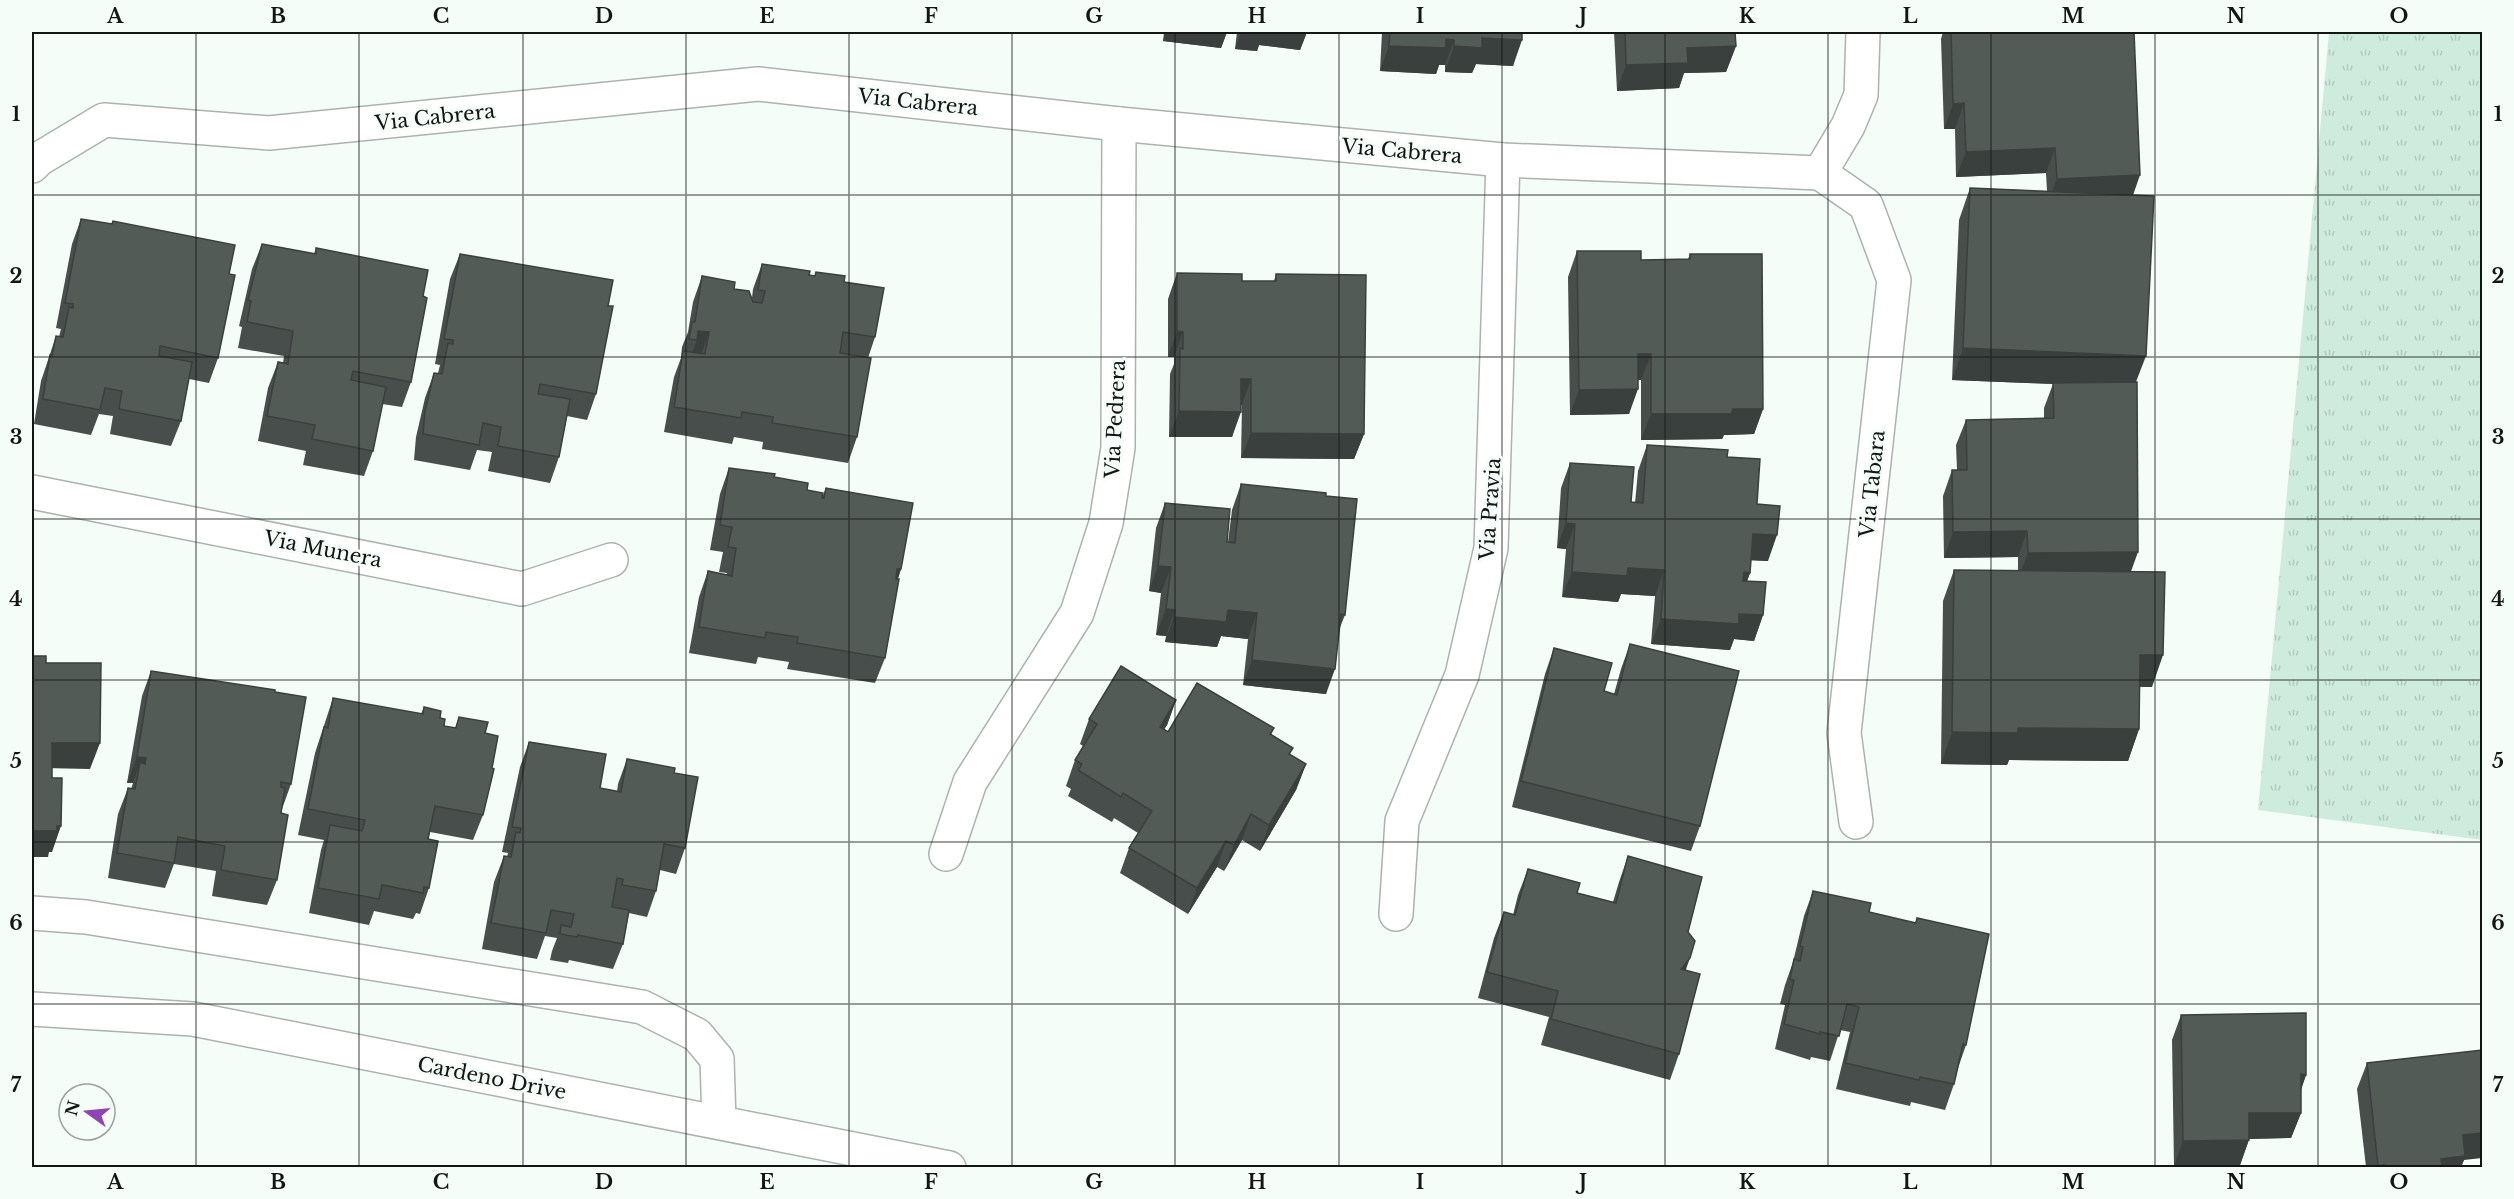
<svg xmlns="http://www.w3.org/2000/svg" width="2514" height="1199" font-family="'Libre Baskerville',serif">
<defs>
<pattern id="grass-tufts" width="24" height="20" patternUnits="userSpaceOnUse" patternTransform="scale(1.5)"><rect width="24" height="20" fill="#ceecdd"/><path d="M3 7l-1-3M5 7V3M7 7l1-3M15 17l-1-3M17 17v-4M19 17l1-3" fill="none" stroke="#b0cabd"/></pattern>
</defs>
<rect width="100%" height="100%" fill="#f4fdf8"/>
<polygon fill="url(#grass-tufts)" points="2329,32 2482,32 2482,840 2258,810"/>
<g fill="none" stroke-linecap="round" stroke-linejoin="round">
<g stroke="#abb3af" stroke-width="36">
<g id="minor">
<polyline points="32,166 39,159 104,120 269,133 758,84 1119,124 1503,160 1820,173"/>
<polyline points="1820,173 1866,205 1894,280 1844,733 1856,822"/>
<polyline points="1820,173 1848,126 1861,95 1863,32"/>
<polyline points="32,492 522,589 611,560"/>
<polyline points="946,854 970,782 1077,613 1106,523 1118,448 1119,124"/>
<polyline points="32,913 86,917 642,1007 697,1035 717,1059 719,1122"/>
<polyline points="1396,914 1402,821 1462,675 1491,548 1503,160"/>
<polyline points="32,1009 193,1019 949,1168"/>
</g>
</g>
<use href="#minor" stroke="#fff" stroke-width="33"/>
</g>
<g fill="#474e4b">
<polygon points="1164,32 1227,32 1221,48 1163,41"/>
<polygon points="1237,32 1307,32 1300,50 1259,45 1257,51 1235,49"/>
<polygon points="1382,32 1522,32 1513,66 1476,64 1472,73 1445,72 1445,65 1439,65 1436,74 1380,71"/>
<polygon points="1614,32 1735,32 1736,46 1726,72 1684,73 1679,88 1617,91"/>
<polygon points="1943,32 2134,32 2133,195 2136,382 2131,572 2152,687 2140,687 2139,729 2128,761 2009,760 2007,765 1941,764 1943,601 1954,570 2018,570 2018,557 1944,558 1943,496 1952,470 1957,470 1956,445 1966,420 2044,418 2044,408 2053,384 1952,380 1959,220 1970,188 2047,191 2046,173 1956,177 1955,129 1944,129 1941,39"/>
<polygon points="81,219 229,274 218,358 209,383 189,379 181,421 171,446 110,434 113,416 99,414 91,435 34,424 41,381 56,336 59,337 61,329 56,328 72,244"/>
<polygon points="262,244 314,254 316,248 423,296 411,382 402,407 382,404 373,451 364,476 303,465 306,451 258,441 268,388 278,362 283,363 284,356 238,348 242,327 239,326 252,269"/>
<polygon points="1577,251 1641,260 1688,259 1690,254 1763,409 1754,434 1724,435 1722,439 1641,440 1641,380 1638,380 1629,414 1570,415 1568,277"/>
<polygon points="460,254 608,306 596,394 587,420 567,416 559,457 550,483 488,471 492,452 477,450 470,470 414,460 416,437 425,398 434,373 438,373 440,365 435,364 450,279"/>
<polygon points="762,264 809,275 844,282 875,337 868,358 857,437 848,463 762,449 763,442 734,437 732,444 664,432 674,377 681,358 682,347 688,332 693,302 702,276 734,289 752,298 753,289"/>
<polygon points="1177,273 1242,281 1274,281 1276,274 1364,434 1354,459 1241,458 1242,405 1241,405 1232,437 1169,437 1170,374 1174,364 1174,357 1168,357 1168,299"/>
<polygon points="1647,445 1727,457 1757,504 1768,561 1751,560 1750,573 1747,581 1763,615 1754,641 1734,639 1730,650 1651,644 1655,596 1621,594 1618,602 1562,597 1566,549 1557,548 1561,488 1570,463 1631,502 1635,503 1638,471"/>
<polygon points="729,468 774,477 807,490 822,498 826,488 901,569 898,579 885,658 875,683 787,669 789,662 758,657 756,664 689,653 699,597 708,571 726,575 727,573 719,572 723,552 710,550 720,494"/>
<polygon points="1241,484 1326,496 1345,615 1339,630 1326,694 1243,685 1248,639 1221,636 1217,647 1165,642 1166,636 1156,635 1161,593 1149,591 1156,528 1165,503 1228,542 1232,510"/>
<polygon points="1630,644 1700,826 1691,851 1512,807 1545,674 1554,648 1604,691 1614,694 1621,669"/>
<polygon points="151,671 291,784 282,809 277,880 267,905 212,896 216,871 174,864 165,888 108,878 118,814 128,788 131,789 133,783 127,783 142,696"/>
<polygon points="333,698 421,714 424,707 440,718 444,726 455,728 459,717 485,733 483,815 473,840 430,832 428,839 429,888 420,914 416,913 413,919 374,911 369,925 309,913 321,850 324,840 298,835 315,753"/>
<polygon points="1176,700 1167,725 1164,729 1168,732 1274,728 1271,735 1291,755 1306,764 1296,790 1260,851 1242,840 1224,871 1217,867 1188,914 1120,873 1129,848 1138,833 1114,818 1112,822 1068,796 1071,789 1066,786 1075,760 1083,746 1080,744 1089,719"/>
<polygon points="529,742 600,788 617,792 618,784 627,759 674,773 685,848 676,874 660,870 656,891 647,917 629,913 623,944 613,969 569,960 568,963 550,960 552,951 557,938 545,936 537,959 482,949 494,882 504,856 507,857 508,853 502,852 520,767"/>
<polygon points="1628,856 1688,932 1686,971 1679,1054 1670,1080 1541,1045 1549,1017 1478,998 1494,938 1504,912 1513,915 1518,895 1528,869 1577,893 1613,902 1619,882"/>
<polygon points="1813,891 1869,912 1915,923 1917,918 1966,1045 1958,1068 1954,1084 1945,1110 1911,1102 1910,1106 1836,1089 1850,1032 1840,1030 1830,1061 1811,1057 1810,1060 1775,1049 1785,1005 1780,1004 1785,985 1793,962 1804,916"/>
<polygon points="2181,1015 2306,1075 2301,1090 2301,1113 2291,1138 2249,1139 2240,1165 2174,1166 2172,1040"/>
<polygon points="2367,1063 2464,1160 2461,1167 2366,1167 2357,1089"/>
</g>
<g fill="#3a403d">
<polygon points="1166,32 1227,32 1221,48 1163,41"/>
<polygon points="1241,32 1307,32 1300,50 1259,45 1257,51 1235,49"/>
<polygon points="1482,38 1522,40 1513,66 1476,64 1472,73 1445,72 1454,46"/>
<polygon points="1446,39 1454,40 1445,65 1439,65 1436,74 1380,71 1389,46"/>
<polygon points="1736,46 1726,72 1684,73 1679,88 1617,91 1626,65 1687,48"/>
<polygon points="1964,103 1955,129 1944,129 1953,104"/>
<polygon points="2055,148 2046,173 1956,177 1966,152"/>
<polygon points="2140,175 2131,201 2047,204 2057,179"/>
<polygon points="698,331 709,332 700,358 691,356 697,340"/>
<polygon points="1177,331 1183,332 1174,357 1168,357"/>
<polygon points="1963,348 2146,356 2134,387 1952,380"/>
<polygon points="1638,354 1651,354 1641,380 1629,380"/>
<polygon points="1241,379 1251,379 1242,405 1232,404"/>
<polygon points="1638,389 1629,414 1570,415 1579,390"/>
<polygon points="1733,409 1763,409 1754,434 1724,435 1722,439 1641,440 1651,414"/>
<polygon points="1179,411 1241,412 1232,437 1169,437"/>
<polygon points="1251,433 1364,434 1354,459 1241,458"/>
<polygon points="1566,523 1575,524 1566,549 1557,548"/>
<polygon points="2027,531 2018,557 1944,558 1953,532"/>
<polygon points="1753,534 1777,535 1768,561 1743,560"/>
<polygon points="2138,552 2129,577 2018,579 2028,553"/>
<polygon points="1158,566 1171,567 1161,593 1149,591"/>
<polygon points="1628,568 1664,570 1655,596 1621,594 1618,602 1562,597 1572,572"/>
<polygon points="897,569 901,569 892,595"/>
<polygon points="1744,572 1750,573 1741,598"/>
<polygon points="1166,609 1175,610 1166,636 1156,635"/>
<polygon points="1228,610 1257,613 1248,639 1221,636 1217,647 1165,642 1174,617"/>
<polygon points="1739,614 1763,615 1754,641 1734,639 1730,650 1651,644 1661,619"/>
<polygon points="2140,655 2163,655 2152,687 2129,686"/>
<polygon points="1252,660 1335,669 1326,694 1243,685"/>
<polygon points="1176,700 1167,725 1150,752 1160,727"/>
<polygon points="2018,728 2139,729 2128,761 2009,760 2007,765 1941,764 1952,732"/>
<polygon points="52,743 100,743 90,769 43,768"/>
<polygon points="137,757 146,758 137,784 140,762 133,783 127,783"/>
<polygon points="1306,764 1296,790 1260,851 1269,825"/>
<polygon points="1251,814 1242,840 1224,871 1234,845"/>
<polygon points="57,826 61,826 52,852 49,852 48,857 32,857 32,831"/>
<polygon points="1226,841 1217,867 1188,914 1197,888"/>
<polygon points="1690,958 1681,983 1681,969"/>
<polygon points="2301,1074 2306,1075 2297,1100"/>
<polygon points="2249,1113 2301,1113 2291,1138 2239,1139"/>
<polygon points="2482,1133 2482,1158 2464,1160 2461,1167 2438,1167 2441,1159 2463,1135"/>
<polygon points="2249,1140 2240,1165 2174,1166 2183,1141"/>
</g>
<g fill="#535b57" stroke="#3a403d" stroke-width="1.5">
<polygon points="1390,32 1522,32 1522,40 1482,38 1482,48 1454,46 1454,40 1446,39 1446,48 1389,46"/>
<polygon points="1625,32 1735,32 1736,46 1687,48 1688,63 1626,65"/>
<polygon points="1951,32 2134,32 2140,175 2057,179 2055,148 1966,152 1964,103 1953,104"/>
<polygon points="1970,188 2154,196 2146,356 1963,348"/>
<polygon points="81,219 112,224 113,221 235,245 229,274 235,275 218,358 160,346 159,356 192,362 181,421 119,409 122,391 105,388 100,410 43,399 50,355 52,356 56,336 63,337 69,307 73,308 73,304 65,303"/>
<polygon points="262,244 316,254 316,248 428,270 423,296 427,298 411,382 353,371 351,380 386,387 373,451 312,439 315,425 267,416 278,362 288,364 293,331 247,322 251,301 248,300"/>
<polygon points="1577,251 1641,251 1641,260 1690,259 1690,254 1762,254 1763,409 1733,409 1731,414 1651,414 1651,354 1638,354 1638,389 1579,390"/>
<polygon points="460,254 613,280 608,306 613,306 596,394 540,384 538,394 570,399 559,457 498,446 501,427 483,423 479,445 423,434 425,411 434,373 442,374 448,343 453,344 453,340 444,339"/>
<polygon points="762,264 810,271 809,275 815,276 816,272 845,276 844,282 884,288 875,337 843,332 840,353 871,358 857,437 772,423 773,417 742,412 741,418 674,407 683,351 705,354 709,332 698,331 697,340 689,339 692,322 695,322 702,276 735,282 734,289 749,291 753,302 762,303 765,291 758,290"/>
<polygon points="1177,273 1242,274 1242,281 1276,281 1276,274 1366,275 1364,434 1251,433 1251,379 1241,379 1241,412 1179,411 1180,348 1183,349 1183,332 1177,331"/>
<polygon points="2137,382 2138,552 2028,553 2027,531 1953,532 1952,470 1967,470 1966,420 2054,418 2053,383"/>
<polygon points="1647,445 1728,450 1727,457 1760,459 1757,504 1780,506 1777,535 1753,534 1750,573 1744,572 1743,581 1766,582 1763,615 1739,614 1739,624 1661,619 1664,570 1628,568 1627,576 1572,572 1575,524 1566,523 1570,463 1634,467 1631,502 1643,503"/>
<polygon points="729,468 775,474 774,477 808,483 807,490 823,493 822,498 824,498 826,488 913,503 901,569 897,569 896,579 899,579 885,658 797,643 798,637 766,632 765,638 699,627 708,571 732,576 736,548 728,547 732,527 720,525"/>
<polygon points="1241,484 1326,493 1326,496 1357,499 1345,615 1341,614 1335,669 1252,660 1257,613 1228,610 1226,622 1174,617 1175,610 1166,609 1171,567 1158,566 1165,503 1230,509 1227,542 1235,543"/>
<polygon points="1954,570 2165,572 2163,655 2140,655 2139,729 2018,728 2018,733 1952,732"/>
<polygon points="1630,644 1739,671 1700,826 1521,781 1554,648 1612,663 1604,691 1617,695"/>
<polygon points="32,656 46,656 46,663 101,663 100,743 52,743 52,778 62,778 61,826 57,826 57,831 32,831"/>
<polygon points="1121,666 1176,700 1160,727 1168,732 1197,683 1274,728 1270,734 1293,748 1289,754 1306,764 1269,825 1251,814 1234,845 1226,841 1197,888 1129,848 1152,811 1123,793 1121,797 1078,770 1082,764 1075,760 1097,724 1089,719"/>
<polygon points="151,671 275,690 275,692 306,697 291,784 281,782 281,787 285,788 281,813 288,815 277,880 221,870 225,846 178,837 174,863 117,853 128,788 135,789 140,762 145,764 146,758 137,757"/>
<polygon points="333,698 423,714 424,707 441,711 440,718 445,719 444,726 456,728 459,717 488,722 485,733 498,736 492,768 494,769 483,815 435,806 428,839 438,841 429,888 424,887 423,893 382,885 379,899 318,888 330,825 362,831 365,820 308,809 324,727 328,728"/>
<polygon points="529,742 606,754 600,788 621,792 627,759 675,768 674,773 698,777 685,848 664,844 656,891 622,885 623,879 617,878 612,907 629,910 623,944 578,935 577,937 560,934 561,925 571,927 574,914 551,910 546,933 491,923 504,856 511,857 516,832 520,833 521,828 512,827"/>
<polygon points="1628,856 1702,877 1688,932 1695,941 1690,958 1681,969 1700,974 1679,1054 1551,1019 1558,991 1487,972 1504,912 1515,915 1528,869 1580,883 1577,893 1616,903"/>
<polygon points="1813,891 1871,903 1869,912 1916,923 1917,918 1989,934 1966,1045 1963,1044 1954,1084 1920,1077 1919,1080 1845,1063 1859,1007 1847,1004 1839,1036 1820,1032 1820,1034 1784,1024 1794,980 1790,979 1794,959 1800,961 1803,947 1800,946"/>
<polygon points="2306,1013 2306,1075 2301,1074 2301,1113 2249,1113 2249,1140 2183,1141 2181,1015"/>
<polygon points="2482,1050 2482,1133 2463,1135 2465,1156 2441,1159 2442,1167 2384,1167 2384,1165 2378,1166 2367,1063"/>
</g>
<path fill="none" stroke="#131614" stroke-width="1.5" stroke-opacity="0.55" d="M196,32V1168M359,32V1168M523,32V1168M686,32V1168M849,32V1168M1012,32V1168M1175,32V1168M1339,32V1168M1502,32V1168M1665,32V1168M1828,32V1168M1991,32V1168M2155,32V1168M2318,32V1168M32,195H2482M32,357H2482M32,519H2482M32,680H2482M32,842H2482M32,1004H2482"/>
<g text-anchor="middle" stroke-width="6" stroke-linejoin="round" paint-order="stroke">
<g font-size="20" fill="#131614" stroke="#f4fdf8">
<text transform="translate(918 102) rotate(6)" y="7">Via Cabrera</text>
<text transform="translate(435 117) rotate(-6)" y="7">Via Cabrera</text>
<text transform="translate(1402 151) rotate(5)" y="7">Via Cabrera</text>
<text transform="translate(1115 419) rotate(-87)" y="7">Via Pedrera</text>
<text transform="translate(1872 484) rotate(-84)" y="7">Via Tabara</text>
<text transform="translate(1490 509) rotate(-86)" y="7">Via Pravia</text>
<text transform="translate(323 549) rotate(11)" y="7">Via Munera</text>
<text transform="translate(492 1078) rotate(11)" y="7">Cardeno Drive</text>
</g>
</g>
<rect width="2514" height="1199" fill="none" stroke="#f4fdf8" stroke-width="66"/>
<g transform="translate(87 1112) rotate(285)"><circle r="28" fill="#f4fdf8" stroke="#9aa19d" stroke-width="1.5"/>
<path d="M0-4.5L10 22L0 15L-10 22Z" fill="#9043b4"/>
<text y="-9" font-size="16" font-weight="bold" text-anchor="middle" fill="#131614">N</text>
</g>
<rect x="33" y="33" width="2448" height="1133" fill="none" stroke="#131614" stroke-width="2"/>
<g font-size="20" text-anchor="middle" font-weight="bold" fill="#131614">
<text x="115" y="23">A</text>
<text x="278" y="23">B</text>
<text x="441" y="23">C</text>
<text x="604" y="23">D</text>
<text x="767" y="23">E</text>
<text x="931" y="23">F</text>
<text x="1094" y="23">G</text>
<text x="1257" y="23">H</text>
<text x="1420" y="23">I</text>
<text x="1583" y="23">J</text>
<text x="1747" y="23">K</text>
<text x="1910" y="23">L</text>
<text x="2073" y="23">M</text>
<text x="2236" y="23">N</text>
<text x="2399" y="23">O</text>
<text x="16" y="121">1</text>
<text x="2498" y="121">1</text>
<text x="16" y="283">2</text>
<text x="2498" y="283">2</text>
<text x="16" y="444">3</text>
<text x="2498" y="444">3</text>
<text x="16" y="606">4</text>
<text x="2498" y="606">4</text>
<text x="16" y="768">5</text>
<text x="2498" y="768">5</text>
<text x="16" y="930">6</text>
<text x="2498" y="930">6</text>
<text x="16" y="1092">7</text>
<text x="2498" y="1092">7</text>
<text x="115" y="1189">A</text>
<text x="278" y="1189">B</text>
<text x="441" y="1189">C</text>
<text x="604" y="1189">D</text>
<text x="767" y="1189">E</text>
<text x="931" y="1189">F</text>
<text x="1094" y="1189">G</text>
<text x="1257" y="1189">H</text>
<text x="1420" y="1189">I</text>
<text x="1583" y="1189">J</text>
<text x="1747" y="1189">K</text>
<text x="1910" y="1189">L</text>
<text x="2073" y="1189">M</text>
<text x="2236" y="1189">N</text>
<text x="2399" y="1189">O</text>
</g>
</svg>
